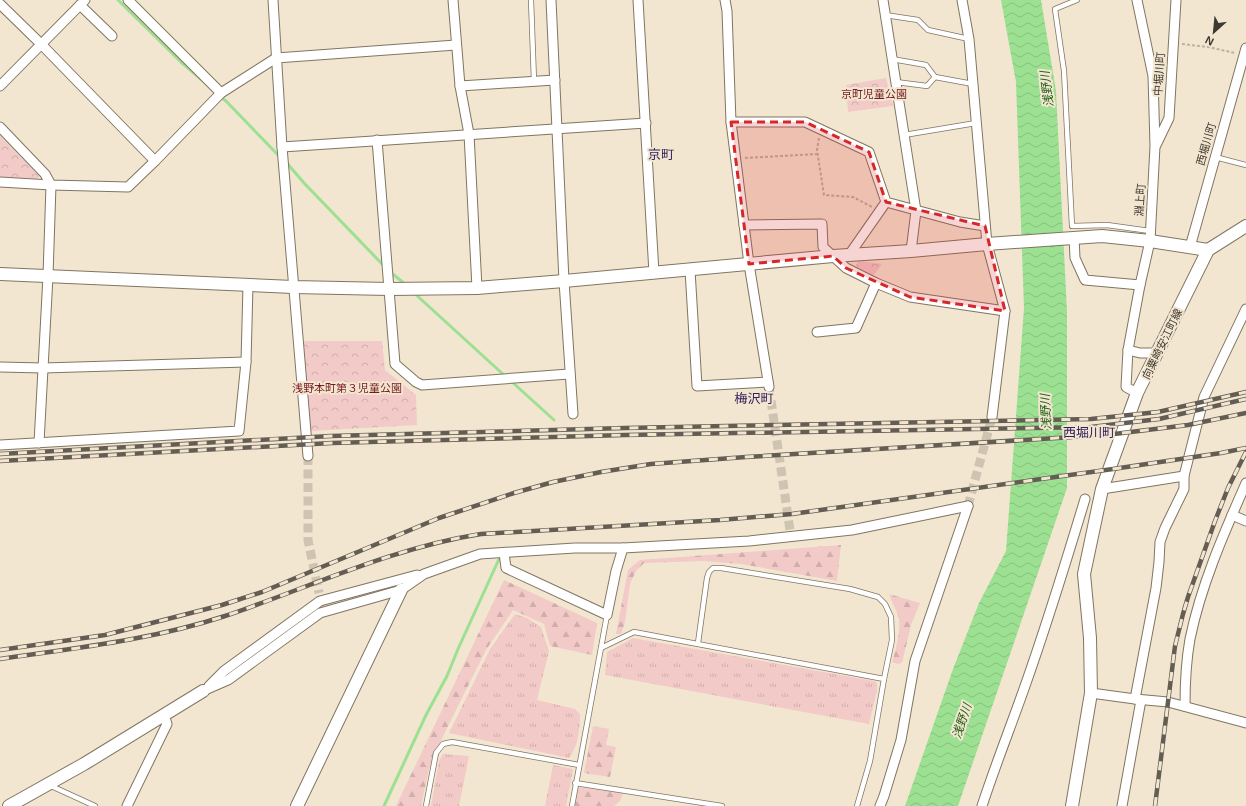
<svg xmlns="http://www.w3.org/2000/svg" width="1246" height="806" font-family="Helvetica,'Noto Sans JP',sans-serif">
<defs>
<pattern id="grass-tufts" width="24" height="20" patternUnits="userSpaceOnUse"><rect width="24" height="20" fill="#f2cac8"/><path d="M3 7l-1-3M5 7V3M7 7l1-3M15 17l-1-3M17 17v-4M19 17l1-3" fill="none" stroke="#d1aeac"/></pattern>
<pattern id="forest-firs" width="22" height="20" patternUnits="userSpaceOnUse"><rect width="22" height="20" fill="#f2cac8"/><path d="M5 1l3.5 6h-7zM16 11l3.5 6h-7z" fill="#d1aeac"/></pattern>
<pattern id="park-crowns" width="20" height="18" patternUnits="userSpaceOnUse"><rect width="20" height="18" fill="#f2cac8"/><path d="M2 6a3 3 0 1 1 6 0M12 15a3 3 0 1 1 6 0" fill="none" stroke="#d1aeac"/></pattern>
<pattern id="water-waves" width="16" height="10" patternUnits="userSpaceOnUse"><rect width="16" height="10" fill="#9ce092"/><path d="M0 5q4-4 8 0t8 0" fill="none" stroke="#87c17e"/></pattern>
</defs>
<rect width="100%" height="100%" fill="#f3e6d1"/>
<g fill="url(#grass-tufts)">
<path d="M515,614L527,618L541,627L549,651L537,700L575,709L580,714C580,729 578,747 569,758L449,733L490,649Z"/>
<polygon points="633,638 874,681 877,683 877,691 869,724 605,675 607,652"/>
<polygon points="443,754 469,756 459,806 431,806 439,761"/>
<polygon points="553,765 573,769 566,806 545,806"/>
</g>
<g fill="url(#forest-firs)">
<polygon points="841,545 837,581 741,564 703,561 644,563 636,571 630,584 625,622 621,634 616,634 628,570 640,560"/>
<polygon points="504,580 597,623 592,655 550,646 544,624 513,610 486,650 444,734 429,769 421,806 396,806"/>
<path d="M889,594L920,603L911,625L902,663L898,664L892,662C896,651 902,626 898,615C895,607 891,601 889,594Z"/>
<polygon points="593,726 609,729 606,745 616,747 610,777 584,773"/>
<polygon points="577,787 623,793 620,801 614,806 575,806"/>
</g>
<g fill="url(#park-crowns)">
<polygon points="886,78 893,106 848,112 846,85"/>
<polygon points="0,136 39,176 36,180 0,178"/>
<polygon points="858,261 882,264 873,276 856,266"/>
<polygon points="303,341 382,341 385,370 416,395 417,425 310,431"/>
</g>
<polygon fill="url(#water-waves)" points="1001,0 1041,0 1056,91 1067,312 1067,488 958,806 905,806 953,669 979,603 1006,551 1024,308 1016,82"/>
<g fill="none" stroke-linecap="round" stroke-linejoin="round">
<g stroke="#9ce092" stroke-width="3">
<polyline points="118,0 181,62 202,80"/>
<polyline points="219,96 226,101 280,157"/>
<polyline points="286,162 304,183 385,267"/>
<polyline points="389,271 405,284"/>
<polyline points="413,292 505,376"/>
<polyline points="511,381 554,420"/>
<polyline points="384,806 426,715 447,676 458,649 499,559"/>
</g>
<g stroke="#cfc3b1" stroke-width="9" stroke-dasharray="9 4.5" stroke-linecap="butt">
<polyline points="769,387 791,537"/>
<polyline points="308,456 308,540 319,593"/>
<polyline points="968,506 992,417"/>
</g>
<g stroke="#807562" stroke-width="6">
<g id="lane">
<polyline points="531,0 534,81"/>
<polyline points="1077,0 1055,9 1064,71 1072,226 1107,225 1150,231"/>
<polyline points="885,15 918,20 928,30 969,39"/>
<polyline points="892,59 926,65 935,77"/>
<polyline points="896,82 927,86 935,77 973,84"/>
<polyline points="904,135 976,123"/>
<polyline points="1215,157 1246,165"/>
<polyline points="698,643 707,578 709,572 713,568 721,568 850,589 878,597 885,604 891,617 892,640 884,679"/>
<polyline points="601,648 634,632 884,679 870,761 857,806"/>
<polyline points="575,783 722,806"/>
<polyline points="49,785 95,806"/>
<polyline points="426,806 436,753 443,744 452,742 579,765"/>
<polyline points="572,806 607,615"/>
</g>
</g>
<g stroke="#807562" stroke-width="11">
<g id="street">
<polyline points="128,0 221,93"/>
<polyline points="273,0 282,147 308,456"/>
<polyline points="453,0 460,86 469,134 477,288"/>
<polyline points="551,0 564,281 573,414"/>
<polyline points="638,0 654,273"/>
<polyline points="725,0 727,11 731,122 749,264 769,387"/>
<polyline points="883,0 916,211 911,251"/>
<polyline points="962,0 969,39 987,244 1005,311 992,417"/>
<polyline points="1137,0 1153,76 1155,146 1150,241 1140,285 1128,350 1126,387 1137,393"/>
<polyline points="0,4 41,44 155,161"/>
<polyline points="80,5 112,36"/>
<polyline points="0,86 85,0"/>
<polyline points="460,86 555,80"/>
<polyline points="731,122 805,122 869,152 886,202 960,222 985,226"/>
<polyline points="0,127 45,174 51,185 48,276 39,443"/>
<polyline points="377,140 395,364 416,382 422,385 569,374"/>
<polyline points="1156,145 1169,118 1176,0"/>
<polyline points="282,147 646,123"/>
<polyline points="0,182 51,185 128,187 155,161 221,93 276,58 456,45"/>
<polyline points="744,225 822,224 823,247 846,268 876,283 910,297 1005,311"/>
<polyline points="1074,237 1075,258 1085,280 1140,285"/>
<polyline points="1190,247 1246,48"/>
<polyline points="849,255 886,202"/>
<polyline points="690,270 697,386 768,382"/>
<polyline points="817,332 856,328 876,283"/>
<polyline points="1128,350 1140,353 1157,353"/>
<polyline points="0,367 43,368 246,362"/>
<polyline points="0,445 239,431 246,362 248,285"/>
<polyline points="1102,489 1184,476"/>
<polyline points="1232,515 1246,521"/>
<polyline points="504,553 506,568 607,615 616,571 623,548"/>
<polyline points="209,686 224,671 320,601 417,575"/>
<polyline points="203,691 228,680 320,613 401,590 424,574 480,554 575,548 623,548 749,541 852,530 968,506"/>
<polyline points="1091,693 1135,699 1168,702 1246,723"/>
<polyline points="1135,699 1156,588 1159,562 1160,542 1165,528 1184,489 1184,476 1204,397 1246,309"/>
<path d="M1185,706C1185,684 1186,661 1190,639C1201,585 1224,533 1246,483"/>
<polyline points="127,806 167,724 164,715"/>
<polyline points="880,806 884,796 901,740 915,661 968,506"/>
<path d="M982,806C995,766 1011,726 1025,686C1047,624 1066,562 1085,499"/>
<polyline points="1122,806 1141,700"/>
</g>
</g>
<g stroke="#807562" stroke-width="14">
<g id="secondary">
<polyline points="0,274 293,287 389,289 477,288 564,281 833,256 911,251 987,244 1102,236 1150,241 1208,250"/>
<polyline points="9,806 84,764 203,691"/>
<polyline points="297,806 401,590"/>
<polyline points="1072,806 1091,693 1090,638 1084,574 1102,489 1137,393 1208,250 1246,226"/>
</g>
</g>
<g stroke="#bcb2a1" stroke-width="2" stroke-dasharray="3 2" stroke-linecap="butt">
<polyline points="1182,44 1208,47 1235,53"/>
<polyline points="819,138 817,150 824,195 853,197 872,207"/>
<polyline points="745,158 818,154"/>
</g>
<use href="#lane" stroke="#fff" stroke-width="4.5"/>
<use href="#street" stroke="#fff" stroke-width="9"/>
<use href="#secondary" stroke="#fff" stroke-width="12"/>
<g stroke="#645d53" stroke-width="4.5">
<g id="rail">
<polyline points="0,454 331,436 625,428 1091,419 1158,412 1246,392"/>
<polyline points="0,461 332,443 625,435 1091,427 1159,419 1246,399"/>
<polyline points="0,650 105,635 222,605 262,592 439,518 514,493 553,482 601,472 651,464 746,457 1106,435 1188,425 1246,413"/>
<path d="M0,659C76,648 152,640 225,616C311,587 391,548 481,534L720,520L792,514L1113,469L1221,453L1246,448"/>
<polyline points="1155,806 1175,646 1183,614 1188,597 1215,521 1228,488 1246,452"/>
</g>
</g>
<use href="#rail" stroke="#f3e6d1" stroke-width="3" stroke-dasharray="9" stroke-linecap="butt"/>
</g>
<path fill="#d62828" fill-opacity="0.2" stroke="#d62828" stroke-width="3" stroke-dasharray="8 5" stroke-linejoin="round" d="M731,122H805L869,152L886,202L985,226L1005,311L910,297L846,268L833,256L749,264Z"/>
<g text-anchor="middle" stroke-width="4" stroke-linejoin="round" paint-order="stroke">
<g font-size="11" fill="#3e3931" stroke="#f3e6d1">
<text transform="translate(1159 74) rotate(-86)" y="4">中堀川町</text>
<text transform="translate(1206 144) rotate(-74)" y="4">西堀川町</text>
<text transform="translate(1140 200) rotate(-86)" y="4">淵上町</text>
<text transform="translate(1162 344) rotate(-64)" y="4">向粟崎安江町線</text>
</g>
<g font-size="11" fill="#761b22" stroke="#f3e6d1">
<text x="874" y="98">京町児童公園</text>
<text x="347" y="392">浅野本町第３児童公園</text>
</g>
<g font-size="12" font-style="italic" fill="#226219" stroke="#f3e6d1">
<text transform="translate(1047 89) rotate(-97)" y="4">浅野川</text>
<text transform="translate(1046 412) rotate(-93)" y="4">浅野川</text>
<text transform="translate(962 721) rotate(-71)" y="4">浅野川</text>
</g>
<g font-size="13" fill="#31215c" stroke="#f3e6d1">
<text x="661" y="159">京町</text>
<text x="754" y="403">梅沢町</text>
<text x="1089" y="437">西堀川町</text>
</g>
</g>
<g transform="translate(1214 32) rotate(207)" stroke="#f3e6d1" stroke-width="3" paint-order="stroke">
<path d="M0-3L7 15L0 10L-7 15Z" fill="#3e3931"/>
<text y="-6" font-size="11" font-weight="bold" text-anchor="middle" fill="#3e3931">N</text>
</g>
</svg>
